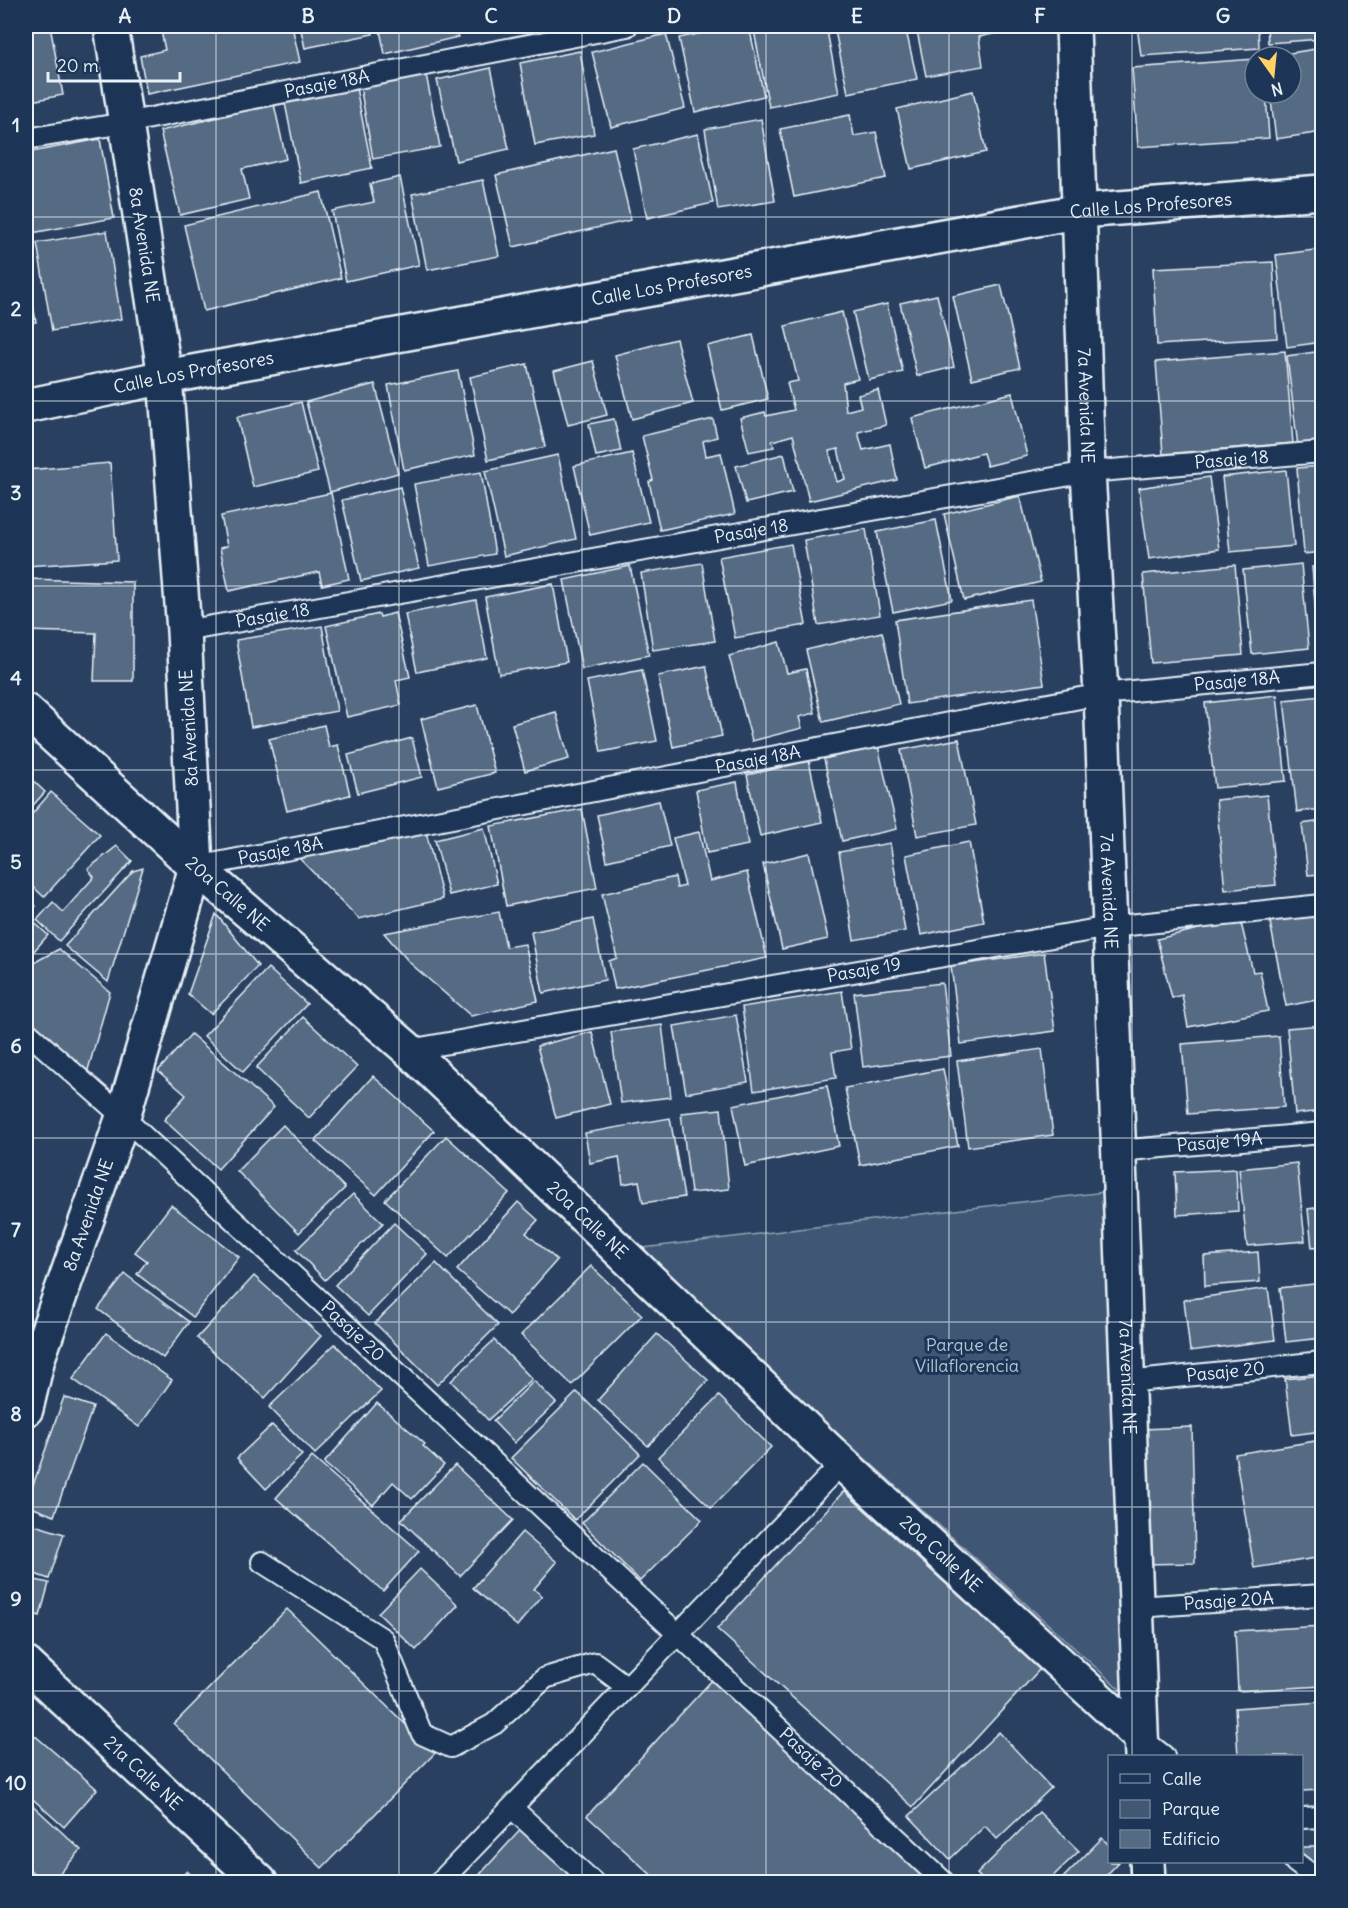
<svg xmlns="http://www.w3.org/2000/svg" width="1348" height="1908" font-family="Delius,sans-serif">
<rect width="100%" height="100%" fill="#294061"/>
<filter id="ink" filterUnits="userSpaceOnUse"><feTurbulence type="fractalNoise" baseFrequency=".0167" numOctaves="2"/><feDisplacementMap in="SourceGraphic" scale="12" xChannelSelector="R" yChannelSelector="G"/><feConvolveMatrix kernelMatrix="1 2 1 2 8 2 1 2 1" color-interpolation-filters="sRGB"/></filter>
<g filter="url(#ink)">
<polygon fill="#415774" stroke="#94a4b6" stroke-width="1.5" points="1104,1192 1125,1694 634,1249"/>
<g fill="#556a83" stroke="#e8f1f8" stroke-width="1.5" fill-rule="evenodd">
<polygon points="26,26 50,26 63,95 26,102"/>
<polygon points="160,26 292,26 300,62 147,94 140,56 165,50"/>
<polygon points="300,26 372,26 373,34 305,48"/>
<polygon points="379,26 456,26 458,37 385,54"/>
<polygon points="736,26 749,26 764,96 695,112 679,38"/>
<polygon points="753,26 826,26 839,93 769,107"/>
<polygon points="834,26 905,26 917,79 848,93"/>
<polygon points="916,26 1001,26 1002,32 979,37 983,66 926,76"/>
<polygon points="1137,26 1258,26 1259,48 1141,56"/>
<polygon points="1267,26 1322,26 1322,39 1268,43"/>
<polygon points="666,34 685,108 611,127 592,52"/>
<polygon points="1322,48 1322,132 1276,139 1270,93 1291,93 1291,57 1265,57"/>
<polygon points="580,51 594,134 535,145 520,63"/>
<polygon points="1255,59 1255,93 1266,93 1269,138 1138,147 1132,68"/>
<polygon points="491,68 509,149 456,161 437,80"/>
<polygon points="426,74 440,147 373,159 360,86"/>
<polygon points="356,88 372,168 301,183 285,103"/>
<polygon points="973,91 986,152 911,169 897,109"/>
<polygon points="274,104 286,159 242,169 249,199 180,215 160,131"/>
<polygon points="850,115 854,136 876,132 886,178 794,197 780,129"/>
<polygon points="761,119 775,201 718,210 705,129"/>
<polygon points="698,134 713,203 647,218 633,149"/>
<polygon points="100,139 114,218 26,234 26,153"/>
<polygon points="614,148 631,220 513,247 496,175"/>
<polygon points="400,177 419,265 346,281 332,211 374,202 370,184"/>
<polygon points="483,180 499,256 427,270 412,194"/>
<polygon points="321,192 341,278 204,311 184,225"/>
<polygon points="107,231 121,319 52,331 37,243"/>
<polygon points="1322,249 1322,342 1287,347 1276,255"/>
<polygon points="1273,262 1277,338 1157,345 1153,268"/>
<polygon points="26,267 36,322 26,324"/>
<polygon points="1001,285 1020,368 972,379 953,296"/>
<polygon points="937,295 954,367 917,376 900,303"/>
<polygon points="887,304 903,372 869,380 853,312"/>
<path d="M842,312L858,379L843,383L846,411L861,407L858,395L878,390L886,425L858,432L863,450L890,444L897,480L809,501L793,435L772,441L774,447L749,452L740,418L765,412L766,416L794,410L787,383L798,381L785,326ZM838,449L845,479L837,482L829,451Z"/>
<polygon points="753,335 768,399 722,410 707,346"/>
<polygon points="676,339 693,403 632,419 615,355"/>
<polygon points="1285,351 1293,443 1163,454 1156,362"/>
<polygon points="1322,351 1322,444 1298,447 1287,356"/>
<polygon points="593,361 607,415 568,425 554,371"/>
<polygon points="527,364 545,447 488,460 470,377"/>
<polygon points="458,371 475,455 404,470 388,385"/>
<polygon points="375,384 398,473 330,492 306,402"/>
<polygon points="1012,393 1027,456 987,466 983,453 925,468 912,418"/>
<polygon points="301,402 318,472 253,487 237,417"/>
<polygon points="614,419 621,451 596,456 589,424"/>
<polygon points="713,419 717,437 703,441 706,456 721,453 735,514 660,530 649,482 653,480 642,436"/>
<polygon points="632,453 649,522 590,535 574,466"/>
<polygon points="784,454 793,492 746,503 736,466"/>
<polygon points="558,455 576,539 504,556 485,471"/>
<polygon points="110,463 117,560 26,566 26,470"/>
<polygon points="1322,466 1322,552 1304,554 1297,468"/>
<polygon points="1286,470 1294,546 1230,552 1222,477"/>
<polygon points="481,472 495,554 429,566 414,484"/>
<polygon points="1209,477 1219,549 1149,559 1139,488"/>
<polygon points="400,487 419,568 361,581 342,500"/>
<polygon points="331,493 349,579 322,585 319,572 229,591 220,548 227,546 221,516"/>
<polygon points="1020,496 1041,582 964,600 944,514"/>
<polygon points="936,520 952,600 893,612 877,532"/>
<polygon points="866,529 880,615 818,625 804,540"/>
<polygon points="791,544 806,625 735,638 719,557"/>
<polygon points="702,563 715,641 653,650 641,573"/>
<polygon points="1301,564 1309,648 1252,654 1243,570"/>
<polygon points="1235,565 1243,655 1151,663 1143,574"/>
<polygon points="630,566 649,655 582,669 564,580"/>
<polygon points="1322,566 1322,652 1319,652 1312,567"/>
<polygon points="26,579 133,582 133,681 94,681 96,633 26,631"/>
<polygon points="553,584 567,662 499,674 485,597"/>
<polygon points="476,600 487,658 417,672 405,614"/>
<polygon points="1031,600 1044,684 907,704 895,620"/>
<polygon points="395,613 410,677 396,680 401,705 347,717 326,626 379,614 380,617"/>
<polygon points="322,626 337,711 251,727 236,640"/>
<polygon points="882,632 899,704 823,722 806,650"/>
<polygon points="779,642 787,673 806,669 815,713 799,717 802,728 752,741 729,656"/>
<polygon points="706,666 722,736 673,747 658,676"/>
<polygon points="642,670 657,741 601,752 587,681"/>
<polygon points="1277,695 1286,781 1215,788 1205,703"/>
<polygon points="1322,696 1322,809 1297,812 1284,700"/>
<polygon points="477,705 495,773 438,787 421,719"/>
<polygon points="556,712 569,759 525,771 512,724"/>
<polygon points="324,725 329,747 338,745 350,795 287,811 269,739"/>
<polygon points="412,738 422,777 358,793 348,755"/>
<polygon points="959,739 976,825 917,836 901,750"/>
<polygon points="878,746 897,829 842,841 824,759"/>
<polygon points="809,761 822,822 760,836 747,775"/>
<polygon points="26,774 45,792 26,813"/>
<polygon points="737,782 748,845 707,853 696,790"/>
<polygon points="51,792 100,835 44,897 26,880 26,821"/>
<polygon points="1267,795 1276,885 1225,890 1216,800"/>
<polygon points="659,801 670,846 607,861 597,815"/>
<polygon points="582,809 597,888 506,906 491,826"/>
<polygon points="1322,821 1322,874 1308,875 1302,824"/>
<polygon points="484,828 497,884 449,895 435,840"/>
<polygon points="426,832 443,899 359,919 293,852"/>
<polygon points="699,832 710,881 747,872 767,958 615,989 609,961 617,958 602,894 675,877 677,888 685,886 673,838"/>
<polygon points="969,842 984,922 921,935 906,855"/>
<polygon points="890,843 905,931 854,940 839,852"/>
<polygon points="117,846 132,861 59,941 37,920 53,902 63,912 94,877 88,869"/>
<polygon points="809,853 828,939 782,949 763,864"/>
<polygon points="143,868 108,982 65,946 133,871"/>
<polygon points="26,897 36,906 27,916 48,935 26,960"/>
<polygon points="499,912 506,947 525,944 538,1001 471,1016 410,963 384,933"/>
<polygon points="1322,912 1322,999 1286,1006 1270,922"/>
<polygon points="216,914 258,966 211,1014 188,994"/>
<polygon points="593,919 605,980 543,993 531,932"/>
<polygon points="1240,919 1253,972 1260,971 1268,1011 1188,1027 1182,995 1172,998 1157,939"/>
<polygon points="59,949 110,992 86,1077 26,1016 26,967"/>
<polygon points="1044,953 1055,1031 961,1044 951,966"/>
<polygon points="268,968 307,1004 243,1072 204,1036"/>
<polygon points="942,983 951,1056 863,1067 854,993"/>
<polygon points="842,991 851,1049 832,1052 836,1078 754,1091 742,1007"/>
<polygon points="736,1015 748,1082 686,1093 674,1026"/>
<polygon points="303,1017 357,1067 309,1118 256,1068"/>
<polygon points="662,1025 671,1097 621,1103 611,1032"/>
<polygon points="1322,1025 1322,1111 1295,1114 1287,1028"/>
<polygon points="592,1032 610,1104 556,1118 537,1046"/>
<polygon points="191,1034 274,1107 218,1169 164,1120 186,1095 158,1071"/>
<polygon points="1279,1036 1284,1107 1188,1114 1182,1044"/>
<polygon points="1042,1049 1053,1135 968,1147 957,1061"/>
<polygon points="943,1069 958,1146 860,1165 845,1088"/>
<polygon points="373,1076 434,1131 376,1195 315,1141"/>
<polygon points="827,1086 839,1146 745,1166 733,1105"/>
<polygon points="721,1109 729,1189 691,1193 681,1113"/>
<polygon points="670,1118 684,1197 643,1203 639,1181 623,1184 619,1157 590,1163 585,1133"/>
<polygon points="283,1125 345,1188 299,1233 237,1171"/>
<polygon points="446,1136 509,1193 448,1258 385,1200"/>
<polygon points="1297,1163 1305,1241 1247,1246 1239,1169"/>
<polygon points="1236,1169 1238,1211 1177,1215 1175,1172"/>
<polygon points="353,1194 383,1223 325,1280 296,1250"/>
<polygon points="518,1202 538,1220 526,1233 557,1260 509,1315 457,1270"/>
<polygon points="171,1205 239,1257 193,1317 137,1274 147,1261 135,1252"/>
<polygon points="1322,1207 1322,1247 1312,1248 1308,1209"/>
<polygon points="394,1223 427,1254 368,1316 335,1285"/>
<polygon points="1258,1252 1260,1282 1205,1286 1204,1256"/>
<polygon points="436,1263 498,1325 437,1385 375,1323"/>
<polygon points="591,1266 642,1315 572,1385 521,1335"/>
<polygon points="125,1274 189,1322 163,1358 98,1309"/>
<polygon points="254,1276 321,1336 265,1398 197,1338"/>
<polygon points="1322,1283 1322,1338 1286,1342 1280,1288"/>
<polygon points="1268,1288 1275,1340 1190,1351 1184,1300"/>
<polygon points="106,1333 172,1380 139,1427 73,1379"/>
<polygon points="657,1334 708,1380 648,1446 598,1400"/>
<polygon points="494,1340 532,1379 488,1420 451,1381"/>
<polygon points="335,1344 381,1391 315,1454 269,1407"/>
<polygon points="1322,1375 1322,1431 1292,1435 1285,1379"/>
<polygon points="534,1381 556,1403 514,1443 493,1421"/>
<polygon points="577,1392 640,1454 575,1520 511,1458"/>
<polygon points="719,1396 771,1447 711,1508 658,1457"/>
<polygon points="64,1397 93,1407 54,1516 26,1505"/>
<polygon points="377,1403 425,1444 423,1446 444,1465 412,1499 393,1482 373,1505 324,1463"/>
<polygon points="272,1425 302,1455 266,1489 237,1458"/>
<polygon points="1192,1427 1195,1563 1145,1564 1142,1429"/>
<polygon points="1322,1440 1322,1557 1254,1568 1235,1454"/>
<polygon points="312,1457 419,1551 383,1591 276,1498"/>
<polygon points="643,1462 702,1520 640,1581 582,1523"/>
<polygon points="455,1465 513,1520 460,1576 401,1520"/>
<polygon points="844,1491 1040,1669 913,1807 717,1629"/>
<polygon points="28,1523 64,1534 49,1579 26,1571 26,1532"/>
<polygon points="522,1532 557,1562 534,1589 542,1596 517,1626 473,1588"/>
<polygon points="420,1569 458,1605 416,1650 378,1613"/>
<polygon points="26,1578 49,1583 40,1616 26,1612"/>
<polygon points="287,1609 435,1753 322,1868 174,1724"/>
<polygon points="1322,1626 1322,1686 1238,1691 1235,1631"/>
<polygon points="714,1678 933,1878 929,1882 659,1882 587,1816"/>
<polygon points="1322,1702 1322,1790 1302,1791 1302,1756 1238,1756 1235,1708"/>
<polygon points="26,1728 97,1789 64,1827 26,1793"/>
<polygon points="999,1732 1051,1788 997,1839 985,1826 950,1859 909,1816"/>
<polygon points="26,1799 81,1850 52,1882 43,1882 26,1866"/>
<polygon points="1039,1812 1079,1851 1047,1882 985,1882 977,1874"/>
<polygon points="524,1826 578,1874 570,1882 473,1882"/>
<polygon points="1102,1838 1110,1846 1110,1862 1119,1862 1100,1882 1059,1882"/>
<polygon points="1302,1847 1322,1847 1322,1879 1301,1862"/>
<polygon points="187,1871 199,1882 176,1882"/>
</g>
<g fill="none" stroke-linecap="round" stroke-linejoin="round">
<g stroke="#e8f1f8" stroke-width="24">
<g id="lane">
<path id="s1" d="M26,139L125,123L627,26"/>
<path id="s2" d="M184,631L1088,472L1322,452"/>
<path id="s3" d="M196,867L1101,694L1322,673"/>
<path id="s4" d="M26,1031L123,1117L944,1882"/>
<path id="s5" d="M409,1050L1109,927L1322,905"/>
<path id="s6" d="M1118,1151L1322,1133"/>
<path id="s7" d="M1127,1382L1322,1362"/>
<polyline points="262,1562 383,1639 422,1734 451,1747 494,1724 545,1678 595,1663 627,1687"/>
<path id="s8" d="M1136,1607L1322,1595"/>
<polyline points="1141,1738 1164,1756"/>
<polyline points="512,1808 593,1882"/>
<polyline points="1302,1818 1322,1817"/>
<polyline points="1295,1862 1321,1882"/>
<polyline points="440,1882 842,1463"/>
</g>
</g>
<g stroke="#e8f1f8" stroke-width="38">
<g id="street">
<path id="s9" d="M1073,26L1088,472L1101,694L1142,1756"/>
<path id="s10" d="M26,406L165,377L1081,211L1322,192"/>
<path id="s11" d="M26,711L196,867L409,1050L842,1463L1141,1738"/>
<path id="s12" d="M26,1409L38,1358L123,1117L196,867L184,631L165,377L111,26"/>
<path id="s13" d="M26,1664L260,1882"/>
<polyline points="1147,1862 1148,1882"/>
</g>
</g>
<use href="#lane" stroke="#1d3557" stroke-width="20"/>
<use href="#street" stroke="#1d3557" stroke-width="33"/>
</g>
</g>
<path fill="none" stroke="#e8f1f8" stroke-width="1.5" stroke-opacity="0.55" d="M216,26V1882M399,26V1882M582,26V1882M766,26V1882M949,26V1882M1132,26V1756M26,217H1322M26,401H1322M26,586H1322M26,770H1322M26,954H1322M26,1138H1322M26,1322H1322M26,1507H1322M26,1691H1322M1132,1862V1882"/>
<g text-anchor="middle" stroke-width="6" stroke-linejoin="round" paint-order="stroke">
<g font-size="18" fill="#e8f1f8" stroke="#1d3557">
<text dy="6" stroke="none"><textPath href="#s1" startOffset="306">Pasaje 18A</textPath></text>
<text dy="6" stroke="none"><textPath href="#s10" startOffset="1143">Calle Los Profesores</textPath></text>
<text transform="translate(144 245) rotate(81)" y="6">8a Avenida NE</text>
<text dy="6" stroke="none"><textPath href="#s10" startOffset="657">Calle Los Profesores</textPath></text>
<text dy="6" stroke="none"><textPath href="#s10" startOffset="171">Calle Los Profesores</textPath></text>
<text dy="6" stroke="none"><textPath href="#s9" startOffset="380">7a Avenida NE</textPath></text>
<text dy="6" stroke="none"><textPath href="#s2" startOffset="1062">Pasaje 18</textPath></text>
<text dy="6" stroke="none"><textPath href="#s2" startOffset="576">Pasaje 18</textPath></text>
<text dy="6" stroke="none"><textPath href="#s2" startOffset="90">Pasaje 18</textPath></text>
<text dy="6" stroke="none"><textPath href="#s3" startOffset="1058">Pasaje 18A</textPath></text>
<text transform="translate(189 728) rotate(-93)" y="6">8a Avenida NE</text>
<text dy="6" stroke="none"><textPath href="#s3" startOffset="572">Pasaje 18A</textPath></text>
<text dy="6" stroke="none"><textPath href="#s3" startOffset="86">Pasaje 18A</textPath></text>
<text dy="6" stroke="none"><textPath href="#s9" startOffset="866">7a Avenida NE</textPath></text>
<text dy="6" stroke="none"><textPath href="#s11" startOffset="272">20a Calle NE</textPath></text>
<text dy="6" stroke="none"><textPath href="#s5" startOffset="462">Pasaje 19</textPath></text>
<text dy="6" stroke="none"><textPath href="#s6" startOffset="102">Pasaje 19A</textPath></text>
<text dy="6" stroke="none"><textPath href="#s12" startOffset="204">8a Avenida NE</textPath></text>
<text dy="6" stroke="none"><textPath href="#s11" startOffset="758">20a Calle NE</textPath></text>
<text dy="6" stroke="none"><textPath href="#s4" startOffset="444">Pasaje 20</textPath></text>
<text dy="6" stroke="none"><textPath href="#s7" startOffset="99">Pasaje 20</textPath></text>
<text dy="6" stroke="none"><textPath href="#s9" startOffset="1352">7a Avenida NE</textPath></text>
<text dy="6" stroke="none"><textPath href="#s11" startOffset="1244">20a Calle NE</textPath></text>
<text dy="6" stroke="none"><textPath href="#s8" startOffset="93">Pasaje 20A</textPath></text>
<text dy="6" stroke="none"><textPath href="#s4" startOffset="1070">Pasaje 20</textPath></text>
<text dy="6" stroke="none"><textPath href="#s13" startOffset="160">21a Calle NE</textPath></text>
</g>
<g font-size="18" fill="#b6c3d0" stroke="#1d3557">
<text x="967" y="1351">Parque de<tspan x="967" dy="21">Villaflorencia</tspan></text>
</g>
</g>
<rect width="1348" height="1908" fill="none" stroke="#1d3557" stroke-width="66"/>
<rect x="1108" y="1755" width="195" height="108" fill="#1d3557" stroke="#6e8097" stroke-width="1.5"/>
<rect x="1120" y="1774" width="30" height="9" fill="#1d3557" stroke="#6e8097" stroke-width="1.5"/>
<text x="1162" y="1785" font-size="18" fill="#e8f1f8">Calle</text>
<rect x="1120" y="1800" width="30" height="18" fill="#415774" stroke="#6e8097" stroke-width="1.5"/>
<text x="1162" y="1815" font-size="18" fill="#e8f1f8">Parque</text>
<rect x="1120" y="1830" width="30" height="18" fill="#556a83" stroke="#6e8097" stroke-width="1.5"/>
<text x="1162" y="1845" font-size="18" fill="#e8f1f8">Edificio</text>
<g transform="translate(1273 75) rotate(165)"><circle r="28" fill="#1d3557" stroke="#6e8097" stroke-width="1.5"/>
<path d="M0-4.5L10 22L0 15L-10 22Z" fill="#ffd166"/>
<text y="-9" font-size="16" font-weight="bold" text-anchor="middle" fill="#e8f1f8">N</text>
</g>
<path d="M48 72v9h132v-9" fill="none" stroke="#e8f1f8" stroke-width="3"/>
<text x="57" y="72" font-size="18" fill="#e8f1f8" stroke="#1d3557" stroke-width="4.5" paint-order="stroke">20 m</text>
<rect x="33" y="33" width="1282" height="1842" fill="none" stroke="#e8f1f8" stroke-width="2"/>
<g font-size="20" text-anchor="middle" font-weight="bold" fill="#e8f1f8">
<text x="125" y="23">A</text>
<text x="308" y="23">B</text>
<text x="491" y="23">C</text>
<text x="674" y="23">D</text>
<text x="857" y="23">E</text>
<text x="1040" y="23">F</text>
<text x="1223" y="23">G</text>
<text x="16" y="132">1</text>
<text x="16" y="316">2</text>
<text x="16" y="500">3</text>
<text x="16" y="685">4</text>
<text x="16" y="869">5</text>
<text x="16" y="1053">6</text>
<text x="16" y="1237">7</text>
<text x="16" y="1421">8</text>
<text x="16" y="1606">9</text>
<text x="16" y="1790">10</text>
</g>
</svg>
